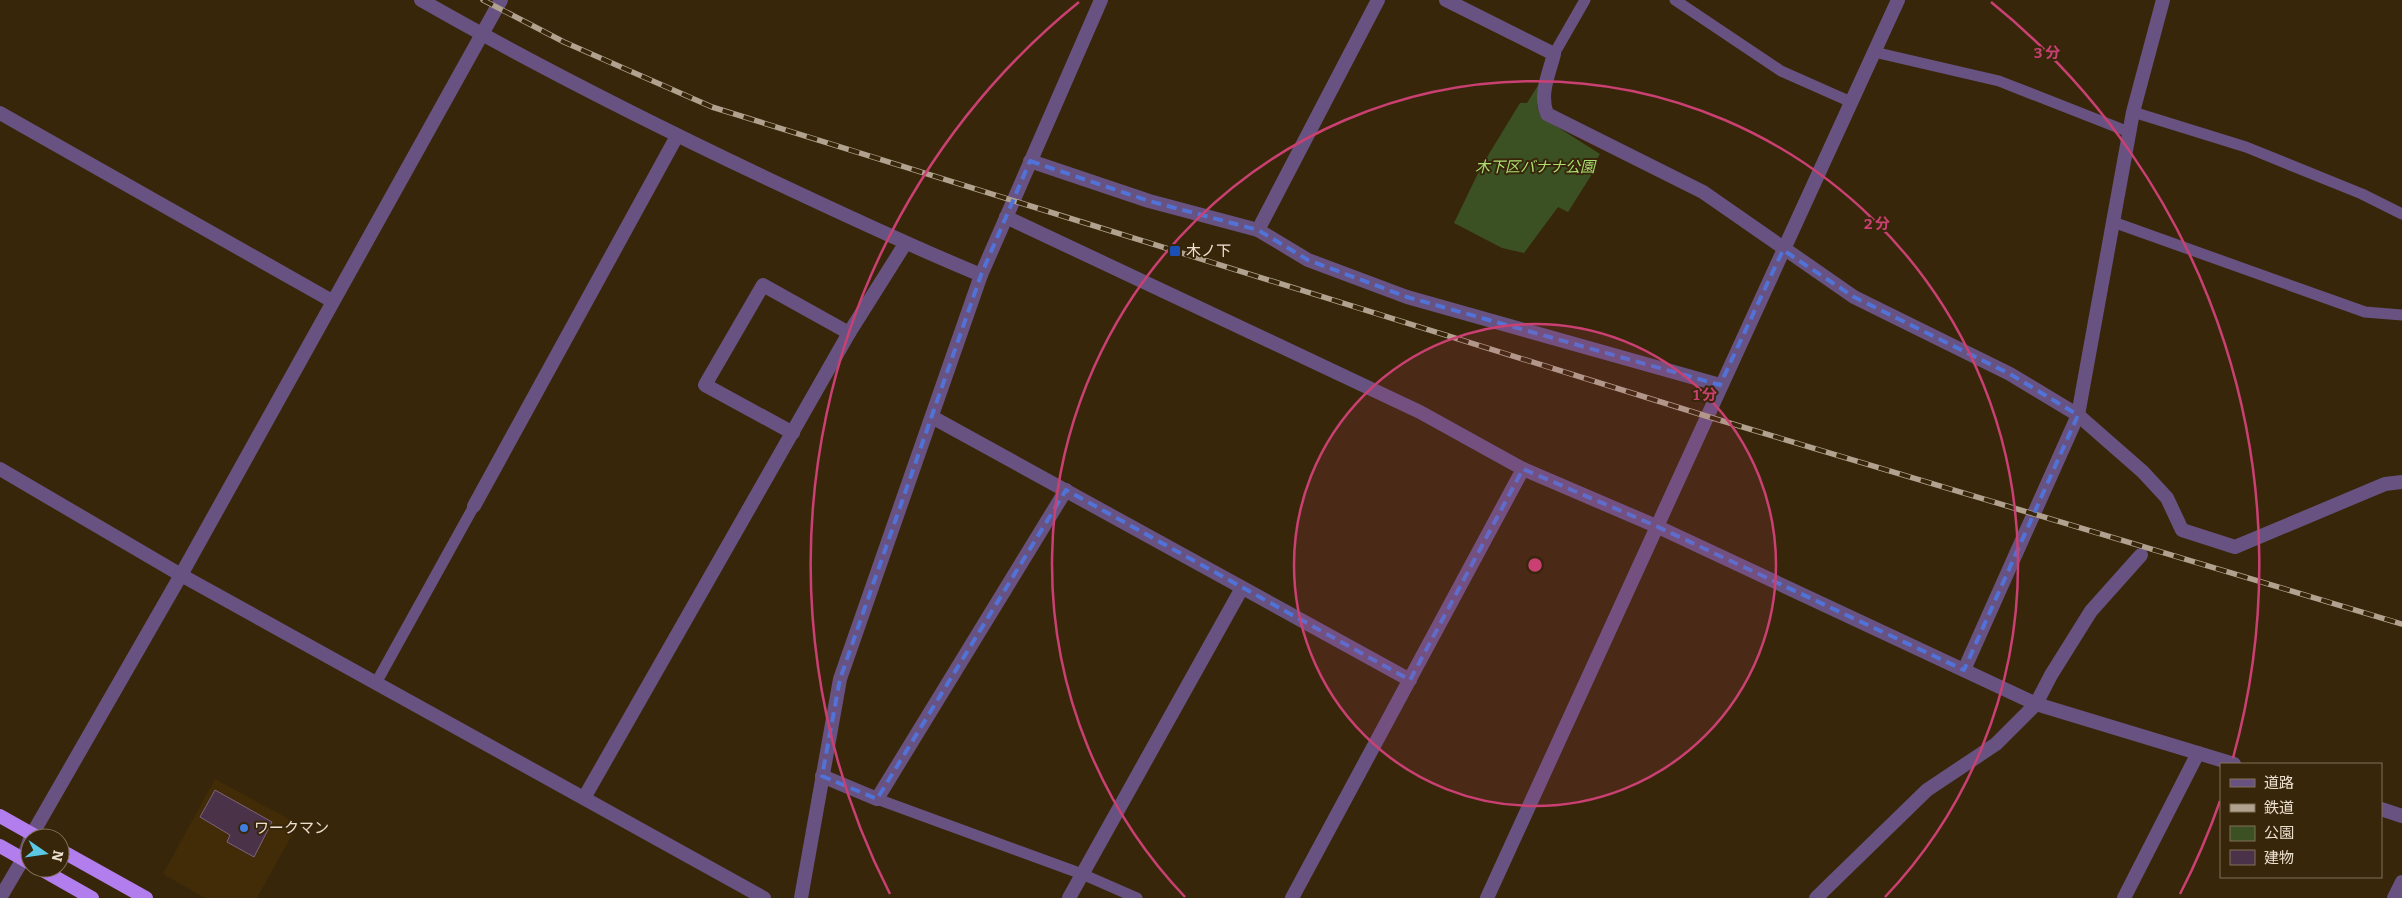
<svg xmlns="http://www.w3.org/2000/svg" width="2402" height="898" font-family="Bitter,'Noto Sans JP',serif">
<rect width="100%" height="100%" fill="#38260a"/>
<polygon fill="#422b07" points="215,779 298,824 257,898 205,898 163,874"/>
<polygon fill="#3c5123" points="1545,74 1537,105 1540,116 1600,154 1589,172 1592,174 1568,212 1558,207 1524,253 1502,248 1454,223 1481,167 1520,103 1527,103"/>
<polygon fill="#4a3248" stroke="#7e637c" points="215,790 272,822 254,857 227,842 230,835 200,817"/>
<g fill="none" stroke-linecap="round" stroke-linejoin="round">
<g stroke="#685282" stroke-width="11">
<polyline points="1675,0 1781,71 1851,102"/>
<polyline points="1874,52 1999,81 2129,132"/>
<polyline points="1554,54 1585,0"/>
<polyline points="2133,112 2246,147 2362,194 2402,214"/>
<polyline points="2113,222 2365,312 2402,315"/>
<polyline points="376,683 474,506"/>
<polyline points="877,799 1082,874 1137,898"/>
</g>
<g stroke="#685282" stroke-width="14">
<path d="M421,0C533,64 648,122 764,177C836,211 908,245 981,275"/>
<path d="M1446,0L1554,54C1549,74 1539,94 1547,114L1703,192L1854,297L2010,374L2078,415L2143,472L2167,498L2182,530L2235,547L2385,484L2402,482"/>
<polyline points="0,113 332,301"/>
<polyline points="1030,161 1149,201 1258,230 1308,260 1407,297 1720,385"/>
<polyline points="1006,217 1420,412 1523,469 1656,526"/>
<polyline points="1258,230 1378,0"/>
<polyline points="932,417 1410,680"/>
<polyline points="793,433 705,385 763,285 849,333"/>
<polyline points="0,469 181,575 764,898"/>
<polyline points="474,506 677,136"/>
<polyline points="1964,670 2078,415 2133,112 2163,0"/>
<polyline points="822,776 877,799 1066,490"/>
<polyline points="584,798 849,333 905,244"/>
<polyline points="30,838 181,575 501,0"/>
<polyline points="0,898 23,859 30,839"/>
<polyline points="801,898 840,679 981,275 1101,0"/>
<polyline points="1069,898 1242,588"/>
<polyline points="1292,898 1523,469"/>
<polyline points="1816,898 1927,790 1996,744 2036,704 2051,675 2091,611 2141,555"/>
<polyline points="2124,898 2198,753"/>
<polyline points="2394,898 2402,882"/>
</g>
<g stroke="#685282" stroke-width="14">
<polyline points="1656,526 2036,704 2234,764"/>
<polyline points="2381,809 2402,816"/>
<polyline points="1487,898 1898,0"/>
</g>
<g stroke="#b27dec" stroke-width="14">
<polyline points="0,816 39,838"/>
<polyline points="0,846 30,863"/>
<polyline points="60,850 146,898"/>
<polyline points="39,868 92,898"/>
</g>
<g stroke="#b0a28e" stroke-width="5.5">
<polyline id="rail" points="483,0 564,42 712,107 1706,416 2402,624"/>
</g>
<use href="#rail" stroke="#38260a" stroke-width="4" stroke-dasharray="11" stroke-linecap="butt"/>
</g>
<path fill="none" stroke="#5172d6" stroke-width="4" stroke-dasharray="10 6" stroke-linejoin="round" d="M1030,161L1149,201L1258,230L1308,260L1407,297L1720,385L1783,250L1854,297L2010,374L2078,415L1964,670L1656,526L1523,469L1410,680L1066,490L877,799L822,776L840,679L981,275Z"/>
<circle cx="1535" cy="565" r="241" fill="#ca4072" fill-opacity=".12"/>
<g fill="none" stroke="#ca4072" stroke-width="2.5">
<circle cx="1535" cy="565" r="241"/>
<path d="M1185 897A483 483 0 1 1 1885 897"/>
<path d="M2220 801A724 724 0 0 1 2180 894M890 894A724 724 0 0 1 1079 2M1991 2A724 724 0 0 1 2233 758"/>
</g>
<rect fill="#1a4fb4" stroke="#38260a" stroke-width="2" x="1169" y="245" width="12" height="12" rx="2.5"/>
<circle fill="#3f7fe0" stroke="#38260a" stroke-width="2" cx="244" cy="828" r="5"/>
<g text-anchor="middle" stroke-width="4" stroke-linejoin="round" paint-order="stroke">
<g font-size="15" font-style="italic" fill="#acde72" stroke="#38260a">
<text x="1535" y="172">木下区バナナ公園</text>
</g>
<g font-size="15" fill="#ece0d0" stroke="#38260a" text-anchor="start">
<text x="1186" y="256">木ノ下</text>
<text x="254" y="833">ワークマン</text>
</g>
</g>
<circle cx="1535" cy="565" r="8" fill="#ca4072" stroke="#38260a" stroke-width="2.5"/>
<g font-size="15" text-anchor="middle" font-weight="bold" fill="#ca4072" stroke="#38260a" stroke-width="4" stroke-linejoin="round" paint-order="stroke">
<text x="2047" y="58">3 分</text>
<text x="1877" y="229">2 分</text>
<text x="1705" y="400">1 分</text>
</g>
<rect x="2220" y="763" width="162" height="115" fill="#38260a" stroke="#807059"/>
<rect x="2230" y="779" width="25" height="8" fill="#685282" stroke="#807059"/>
<text x="2264" y="788" font-size="15" fill="#ece0d0">道路</text>
<rect x="2230" y="804" width="25" height="8" fill="#b0a28e" stroke="#807059"/>
<text x="2264" y="813" font-size="15" fill="#ece0d0">鉄道</text>
<rect x="2230" y="826" width="25" height="15" fill="#3c5123" stroke="#807059"/>
<text x="2264" y="838" font-size="15" fill="#ece0d0">公園</text>
<rect x="2230" y="850" width="25" height="15" fill="#4a3248" stroke="#807059"/>
<text x="2264" y="863" font-size="15" fill="#ece0d0">建物</text>
<g transform="translate(45 853) rotate(103)"><circle r="24" fill="#38260a" stroke="#807059"/>
<path d="M0-4L9 19L0 12L-9 19Z" fill="#5bc8e6"/>
<text y="-8" font-size="14" font-weight="bold" text-anchor="middle" fill="#ece0d0">N</text>
</g>
</svg>
